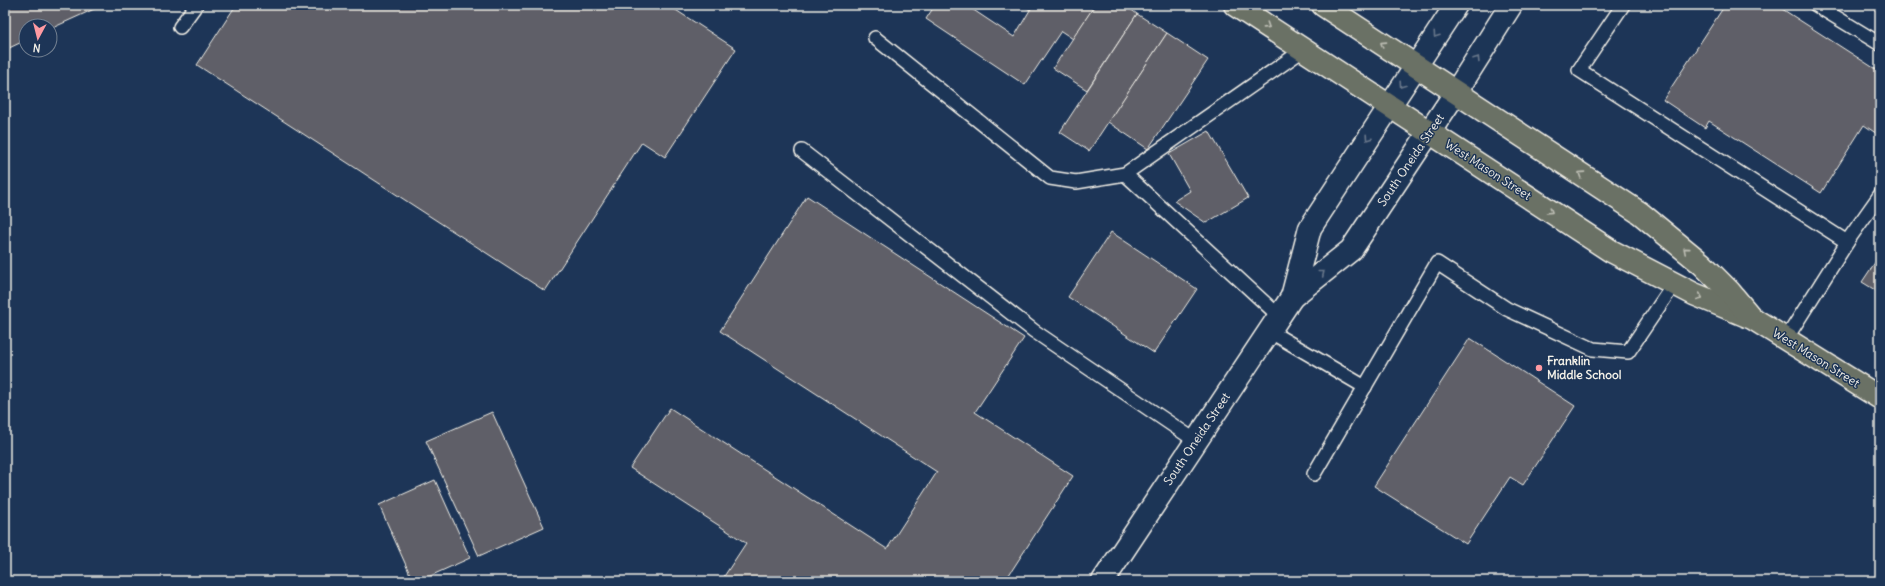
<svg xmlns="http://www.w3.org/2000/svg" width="1885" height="586" font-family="Delius,sans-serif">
<rect width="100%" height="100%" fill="#1d3557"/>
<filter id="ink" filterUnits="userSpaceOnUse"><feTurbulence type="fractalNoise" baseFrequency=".025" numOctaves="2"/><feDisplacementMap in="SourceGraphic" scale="8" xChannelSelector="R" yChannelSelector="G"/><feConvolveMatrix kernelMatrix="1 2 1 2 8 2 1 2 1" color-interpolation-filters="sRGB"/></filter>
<g filter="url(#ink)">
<g fill="#5e5f68" stroke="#f4f1e8">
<polygon points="5,5 103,5 50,29 50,26 26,26 26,40 5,50"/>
<polygon points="236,5 668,5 736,49 665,157 642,142 545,291 197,65"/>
<polygon points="935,5 966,5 1014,37 1033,5 1095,5 1073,39 1061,31 1025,85 926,19"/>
<polygon points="1022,5 1033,5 1030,10"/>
<polygon points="1095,5 1125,5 1137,14 1087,90 1053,68"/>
<polygon points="1725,5 1776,5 1880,72 1880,136 1864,125 1821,193 1709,121 1705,128 1663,100"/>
<polygon points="1137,14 1167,33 1089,151 1060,132"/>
<polygon points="1167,33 1208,60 1148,149 1108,122"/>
<polygon points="1209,131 1248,198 1206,223 1174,201 1190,191 1169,154"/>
<polygon points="807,196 1024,338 975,412 1073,476 1005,581 721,581 746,543 630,468 670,408 887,549 937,472 720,331"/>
<polygon points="1111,232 1197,289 1154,353 1068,297"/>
<polygon points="1880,255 1880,293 1862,282"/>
<polygon points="1470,338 1575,406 1523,485 1510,477 1466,544 1374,486"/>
<polygon points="492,412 544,527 479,556 426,441"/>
<polygon points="435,480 470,558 419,581 413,581 379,505"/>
</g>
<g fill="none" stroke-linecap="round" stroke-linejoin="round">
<g stroke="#f4f1e8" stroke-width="16">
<g id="service">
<polyline points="1623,5 1579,70 1847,242"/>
<polyline points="1816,5 1880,44"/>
<polyline points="180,27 196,5"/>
<polyline points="875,38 1050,178 1076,182 1125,174 1303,50"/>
<polyline points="802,151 1034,331 1196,441"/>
<polyline points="1125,174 1279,316"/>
<polyline points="1269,331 1365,387"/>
<polyline points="1786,339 1851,236 1880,195"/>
<polyline points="1314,474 1437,263 1507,309 1593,349 1628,352 1674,284"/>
</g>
</g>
<g stroke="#f4f1e8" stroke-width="25">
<g id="tertiary">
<polyline points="1292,297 1310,228 1456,5"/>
<polyline points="1103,581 1292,297 1351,250 1456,92 1511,5"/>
</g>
</g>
<g stroke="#f4f1e8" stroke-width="25">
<g id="primary">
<polyline points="1235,5 1611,251 1694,294 1752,318 1880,398"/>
<polyline points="1323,5 1640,213 1702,264 1729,291 1749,315"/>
</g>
</g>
<use href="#service" stroke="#1d3557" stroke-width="13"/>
<use href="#tertiary" stroke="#1d3557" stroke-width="22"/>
<use href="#primary" stroke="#6b7165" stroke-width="22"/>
</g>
<defs><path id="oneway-chevron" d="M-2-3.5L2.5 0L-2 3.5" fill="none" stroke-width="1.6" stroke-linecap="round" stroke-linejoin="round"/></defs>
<g stroke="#bdbeb4">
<use href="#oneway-chevron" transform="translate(1267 26) rotate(33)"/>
<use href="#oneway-chevron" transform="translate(1383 44) rotate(-147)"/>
<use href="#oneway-chevron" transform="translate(1581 174) rotate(-147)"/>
<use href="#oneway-chevron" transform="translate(1550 211) rotate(33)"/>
<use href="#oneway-chevron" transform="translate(1686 250) rotate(-139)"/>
<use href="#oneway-chevron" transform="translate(1700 297) rotate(23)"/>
</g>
<g stroke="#68778a">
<use href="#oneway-chevron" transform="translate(1436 35) rotate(124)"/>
<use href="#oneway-chevron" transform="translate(1477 59) rotate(-58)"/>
<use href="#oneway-chevron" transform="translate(1402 85) rotate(123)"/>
<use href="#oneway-chevron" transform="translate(1368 138) rotate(123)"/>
<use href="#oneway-chevron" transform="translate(1322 273) rotate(-39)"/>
</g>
</g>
<circle fill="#ff9aa2" stroke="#1d3557" stroke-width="1.5" cx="1539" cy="368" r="4"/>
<g text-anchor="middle" stroke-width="3" stroke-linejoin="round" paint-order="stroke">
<g font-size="12" fill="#f4f1e8" stroke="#1d3557">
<text transform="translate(1411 160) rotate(-56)" y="4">South Oneida Street</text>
<text transform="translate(1488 170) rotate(33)" y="4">West Mason Street</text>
<text transform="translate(1816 358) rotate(32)" y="4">West Mason Street</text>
<text transform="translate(1197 439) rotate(-56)" y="4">South Oneida Street</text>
</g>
<g font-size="12" font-weight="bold" fill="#f4f1e8" stroke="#1d3557" text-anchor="start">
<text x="1547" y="365">Franklin<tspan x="1547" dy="14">Middle School</tspan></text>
</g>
</g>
<rect width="1885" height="586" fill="none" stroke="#1d3557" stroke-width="20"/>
<rect x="10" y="10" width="1865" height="566" fill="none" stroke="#f4f1e8" stroke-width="1.5" filter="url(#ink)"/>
<g transform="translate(38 38) rotate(187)"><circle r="19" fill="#1d3557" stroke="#738091"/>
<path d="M0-3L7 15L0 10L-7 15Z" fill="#ff9aa2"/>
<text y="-6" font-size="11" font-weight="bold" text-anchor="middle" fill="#f4f1e8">N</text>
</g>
</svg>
